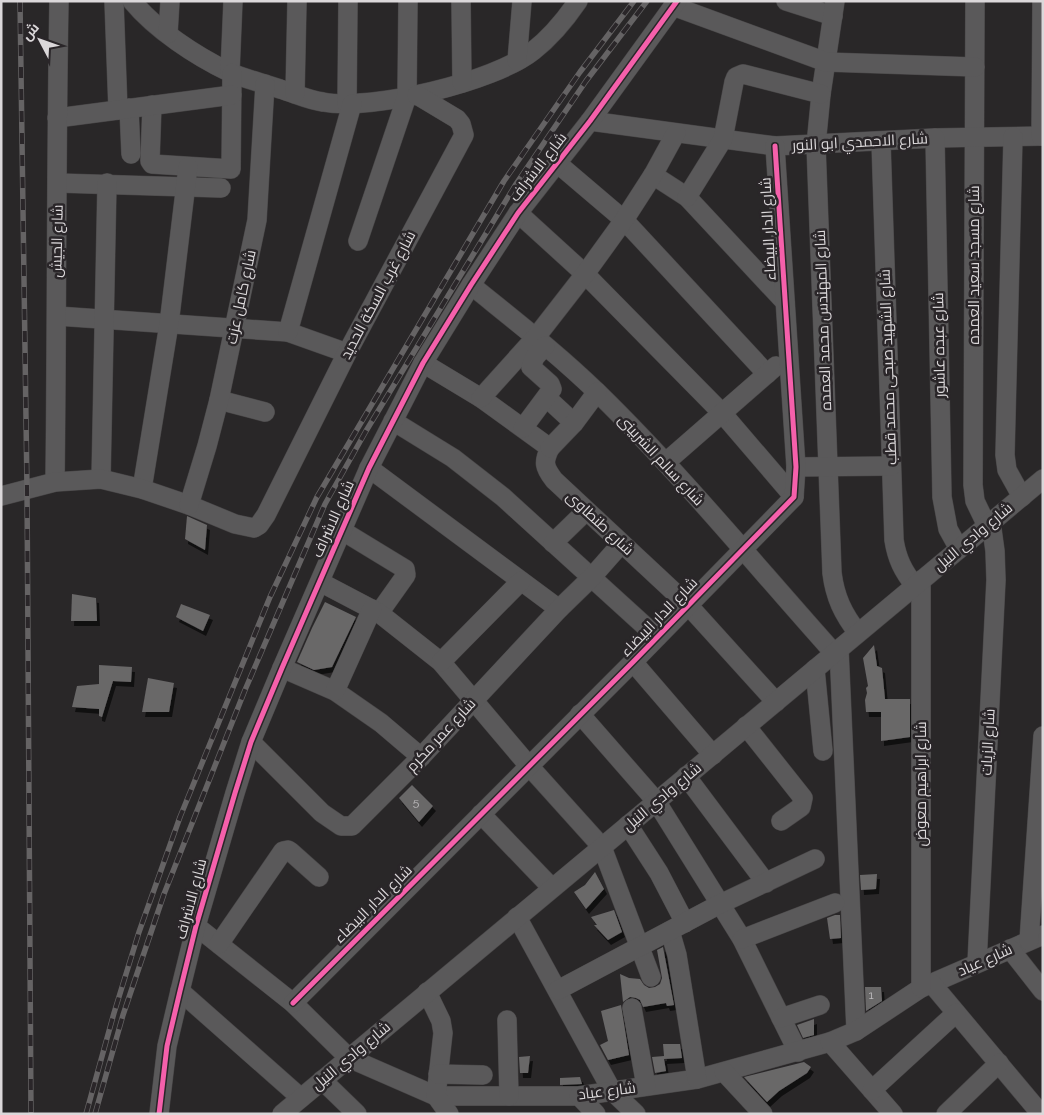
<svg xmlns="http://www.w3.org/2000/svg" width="1044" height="1115" font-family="Raleway,Cairo,sans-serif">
<defs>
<filter id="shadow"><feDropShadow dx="3" dy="5" stdDeviation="0" flood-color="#0009"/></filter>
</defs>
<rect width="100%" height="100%" fill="#292728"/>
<g fill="#696768" filter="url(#shadow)">
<polygon points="187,516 207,525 205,550 185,539"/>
<polygon points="72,594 96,598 97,621 71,621"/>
<polygon points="325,602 356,617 332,667 314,670 297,662 312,628"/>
<polygon points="181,604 210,615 203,631 176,617"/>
<polygon points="874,645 877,666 882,668 885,699 910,699 910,737 881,741 881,712 866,712 865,700 867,693 866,688 868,686 863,658"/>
<polygon points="99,665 132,667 131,682 113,681 102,717 99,716 99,709 72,707 77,686 99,684"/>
<polygon points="148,678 174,683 169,712 142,712"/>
<polygon points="412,785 433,806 419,822 399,798"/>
<polygon points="595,872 604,889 586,909 574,892 585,885"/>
<polygon points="877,874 876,889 861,890 860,875"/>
<polygon points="614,910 622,932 608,940 594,925 597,925 591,917"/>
<polygon points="835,915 840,915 841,938 830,939 827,918"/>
<polygon points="663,947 674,1005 667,1006 666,1003 643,1007 640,1000 636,998 630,997 623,1002 620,974 629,978 640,979 644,985 649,988 655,987 660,984 662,978 657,950"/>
<polygon points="865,987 881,987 882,1001 866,1011"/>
<polygon points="621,1005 629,1055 608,1060 600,1045 608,1041 601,1011"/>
<polygon points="814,1019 814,1035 803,1038 797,1025"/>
<polygon points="663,1044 680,1044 682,1058 664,1059 666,1071 655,1073 652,1057 664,1056"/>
<polygon points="530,1056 528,1073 520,1073 519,1057"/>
<polygon points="804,1062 811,1067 807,1073 779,1091 767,1102 744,1077"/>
<polygon points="580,1077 582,1084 560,1085 560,1078"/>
</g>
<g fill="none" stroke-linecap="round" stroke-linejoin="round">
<g stroke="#464445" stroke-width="20">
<g id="minor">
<polyline points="114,1 118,110"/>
<path d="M132,1C156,30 196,56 229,72C245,79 263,83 280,89C294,93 308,100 323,102C372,111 494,82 533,51C551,37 565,20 578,1"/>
<polyline points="461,1 462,83"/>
<polyline points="786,1 833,16"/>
<path d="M835,1L821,94L816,145L832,573C835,597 843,614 858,633"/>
<polyline points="975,1 973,485 975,501 987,526"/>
<polyline points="673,6 826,62 975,67"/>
<polyline points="168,34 170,1"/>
<polyline points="517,61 522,1"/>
<polyline points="230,72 233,1"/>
<polyline points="295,94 297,1"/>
<polyline points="347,104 348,1"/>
<polyline points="152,105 150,161 152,164 231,169 232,73"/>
<polyline points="129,108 131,154"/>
<polyline points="57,118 232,95"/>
<polyline points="590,121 775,146 935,138 1043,136"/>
<polyline points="1041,136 1042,1"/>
<polyline points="1013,137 1005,455 1007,470 1022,497"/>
<polyline points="935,138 942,497 948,529 959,549"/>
<path d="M881,142L894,540C897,559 903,571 915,586"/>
<polyline points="557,163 624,220 767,374"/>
<polyline points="653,175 687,197 785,302"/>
<polyline points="58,183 221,188"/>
<polyline points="687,197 723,139 734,82 736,77 743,74 821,94"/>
<polyline points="518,213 585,274 722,413 794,497"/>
<polyline points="358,241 407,96 408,1"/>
<path d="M471,285C514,320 558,354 598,393C682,475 756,566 834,653"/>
<polyline points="57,316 288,332 347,353"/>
<polyline points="288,332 352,104"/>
<path d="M423,363L481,398L550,448C543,462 544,467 554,480L688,605L776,702"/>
<polyline points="481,398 536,337 585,274 624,220 653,175 676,133"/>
<polyline points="547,398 574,423"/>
<polyline points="219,400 265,412"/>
<polyline points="393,421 453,458 503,497 657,637"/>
<polyline points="523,428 552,389 550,384 531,367 535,357 545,346"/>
<polyline points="550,448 574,423 597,392"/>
<polyline points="666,462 776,366"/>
<polyline points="796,467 891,466"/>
<polyline points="369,468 559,609"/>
<polyline points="101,479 107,183"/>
<path d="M55,482C57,322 56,161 59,1"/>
<polyline points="142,489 169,324 188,167"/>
<polyline points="1,496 55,482 101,479 142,489 189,505 235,524 254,528 259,525 266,515 347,353 464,135 461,124 457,119 417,95"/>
<polyline points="189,505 207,446 219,400 257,220 265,84"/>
<polyline points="341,530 405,569 406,575 379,613"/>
<polyline points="553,543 586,511"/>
<polyline points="320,582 379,613 441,662 529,766 602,847 651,977"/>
<polyline points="839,649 856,1031"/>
<polyline points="441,662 521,581"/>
<polyline points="633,662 713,755"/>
<polyline points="282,668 335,691 381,723 421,757"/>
<polyline points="815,669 823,751"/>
<polyline points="335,691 372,609"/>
<polyline points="580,714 656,801 742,939 798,1052"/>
<polyline points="746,726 803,798 801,807 781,821"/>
<polyline points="251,742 322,813 341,826 352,826 421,757 559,609 591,578 621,544"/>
<polyline points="686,776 766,883"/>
<polyline points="481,814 552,888"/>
<polyline points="628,825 659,873 685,923"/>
<polyline points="517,917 612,1091 636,1114"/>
<polyline points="196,926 293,1003 349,1058 436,1096 579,1096 697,1079 830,1042 856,1031 921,988 1043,935"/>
<polyline points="670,931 677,955 697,1079"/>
<polyline points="742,939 835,903"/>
<polyline points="1029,941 1043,736"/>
<polyline points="219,944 283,851 288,850 291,852 319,877"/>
<polyline points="1010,949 1043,991"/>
<polyline points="977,963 996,580 995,551 991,522"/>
<polyline points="932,984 1041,1114"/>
<polyline points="921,988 921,580"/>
<polyline points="558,990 720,904 815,859"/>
<polyline points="180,991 301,1098"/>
<polyline points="427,992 441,1021 443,1033 436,1096 449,1114"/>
<polyline points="293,1003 633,662 794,497 796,467 775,146"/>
<polyline points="632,1008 646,1086"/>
<polyline points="781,1018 820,1005"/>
<polyline points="507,1020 509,1096"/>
<polyline points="830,1042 893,1114"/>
<polyline points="724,1072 763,1114"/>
<polyline points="438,1074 483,1075"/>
<polyline points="322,1080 357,1114"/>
<polyline points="872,1090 956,1013"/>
<polyline points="579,1096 596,1114"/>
<polyline points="159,1114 167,1046 180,991 196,926 235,793 251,742 282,668 369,468 423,363 471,285 518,213 590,121 677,1"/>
<polyline points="282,1114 1043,479"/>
<polyline points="946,1114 999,1063"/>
</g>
</g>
<use href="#minor" stroke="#5a595a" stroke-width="19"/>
<g stroke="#656364" stroke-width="5.5">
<g id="rail">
<polyline points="20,1 27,488 31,1114"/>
<polyline points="86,1114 114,1013 139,932 180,817 270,597 317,497 504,181 580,72 634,1"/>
<polyline points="95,1114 123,1015 164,894 245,690 325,504 366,431 516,184 586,81 647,1"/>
</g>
</g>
<use href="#rail" stroke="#2a2629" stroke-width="4" stroke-dasharray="11" stroke-linecap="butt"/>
<g stroke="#2a2629" stroke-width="8">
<g id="cycleway">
<polyline points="293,1003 633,662 794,497 796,467 775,146"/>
<polyline points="159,1114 167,1046 180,991 196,926 235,793 251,742 282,668 369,468 423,363 471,285 518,213 590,121 677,1"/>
</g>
</g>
<use href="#cycleway" stroke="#f560ab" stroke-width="5"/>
</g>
<g text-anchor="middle" stroke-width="5" stroke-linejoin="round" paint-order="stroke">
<g font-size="12" fill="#bebcbe">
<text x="416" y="806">5</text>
<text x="871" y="999">1</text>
</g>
<g font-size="15" fill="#dbd8da" stroke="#2a2629">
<text transform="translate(860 142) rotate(-3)" y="5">شارع الاحمدي ابو النور</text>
<text transform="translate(538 167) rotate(-52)" y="5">شارع الاشراف</text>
<text transform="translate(768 229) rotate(-93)" y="5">شارع الدار البيضاء</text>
<text transform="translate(57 241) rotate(-89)" y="5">شارع الجيش</text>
<text transform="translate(974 265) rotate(-90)" y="5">شارع مسجد سعيد العمده</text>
<text transform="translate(378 295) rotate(-62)" y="5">شارع غرب السكة الحديد</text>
<text transform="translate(241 297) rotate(-78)" y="5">شارع كامل عزت</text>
<text transform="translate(823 320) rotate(-92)" y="5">شارع المهندس محمد العمده</text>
<text transform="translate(939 345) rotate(-91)" y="5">شارع عبده عاشور</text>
<text transform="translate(888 367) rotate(-92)" y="5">شارع الشهيد صبحى محمد قطب</text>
<text transform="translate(661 460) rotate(47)" y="5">شارع سالم الشربينى</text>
<text transform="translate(333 519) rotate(-66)" y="5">شارع الاشراف</text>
<text transform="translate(600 523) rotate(43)" y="5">شارع طنطاوى</text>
<text transform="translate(973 537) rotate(-40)" y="5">شارع وادي النيل</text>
<text transform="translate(659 617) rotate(-46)" y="5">شارع الدار البيضاء</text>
<text transform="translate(441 735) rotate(-47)" y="5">شارع عمر مكرم</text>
<text transform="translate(988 742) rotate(-87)" y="5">شارع الزيات</text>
<text transform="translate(921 784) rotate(-90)" y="5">شارع ابراهيم معوض</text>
<text transform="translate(662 797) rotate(-40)" y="5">شارع وادي النيل</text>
<text transform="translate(191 899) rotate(-75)" y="5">شارع الاشراف</text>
<text transform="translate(373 904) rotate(-45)" y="5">شارع الدار البيضاء</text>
<text transform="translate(985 960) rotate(-24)" y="5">شارع عياد</text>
<text transform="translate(351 1056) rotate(-40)" y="5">شارع وادي النيل</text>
<text transform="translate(607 1091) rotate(-7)" y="5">شارع عياد</text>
</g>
</g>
<rect width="1044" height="1115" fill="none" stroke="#dbd8da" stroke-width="5"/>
<g transform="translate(40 40) rotate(311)" stroke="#2a2629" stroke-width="4" paint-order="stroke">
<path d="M0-4L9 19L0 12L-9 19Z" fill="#dbd8da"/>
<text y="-8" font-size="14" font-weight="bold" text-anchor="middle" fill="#dbd8da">ش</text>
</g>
</svg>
